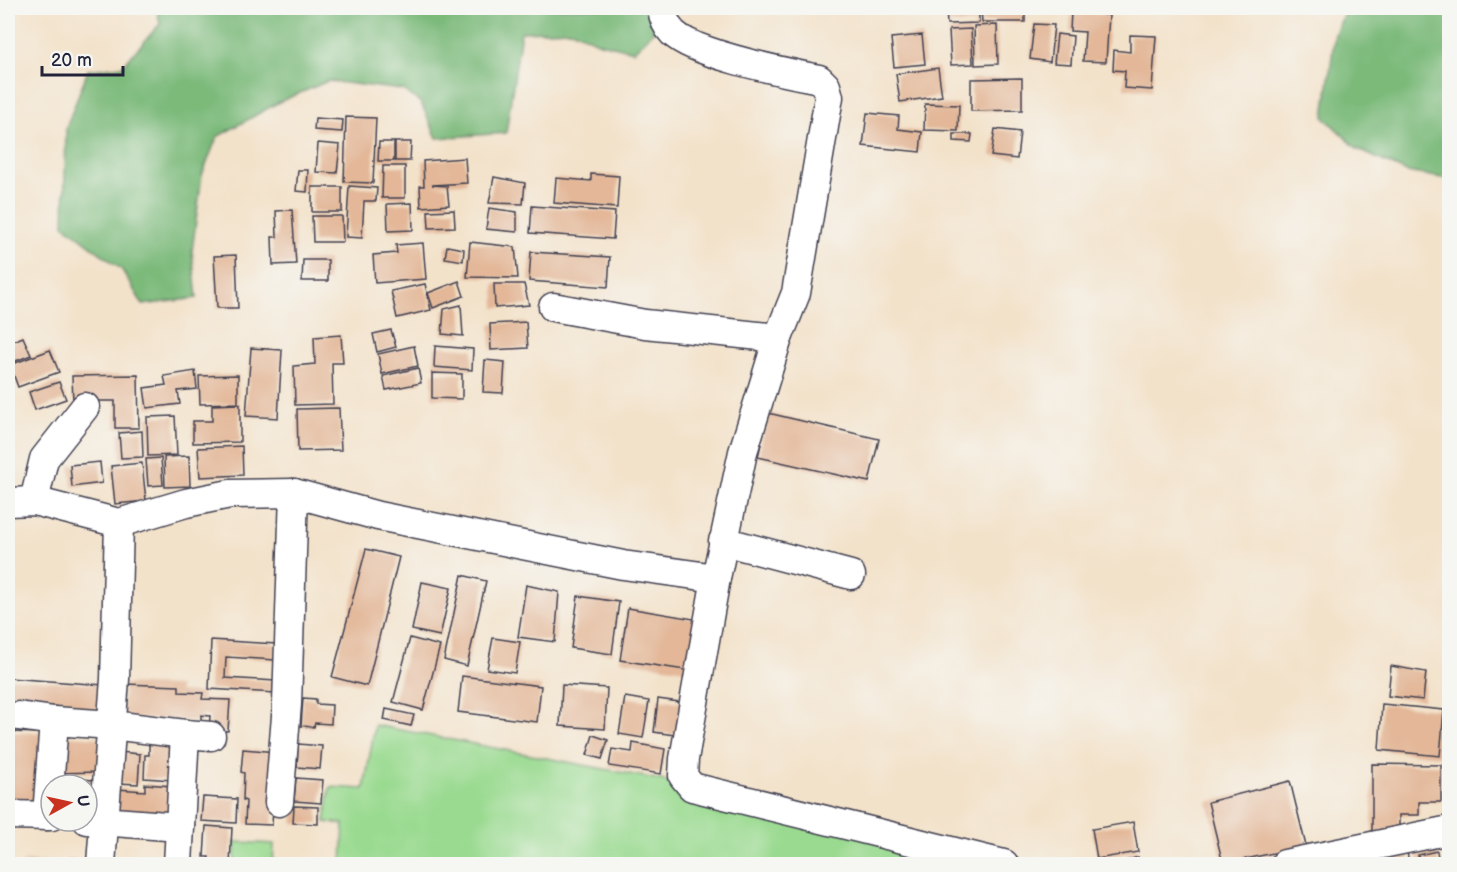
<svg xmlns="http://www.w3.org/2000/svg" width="1457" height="872" font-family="'Balsamiq Sans',sans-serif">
<rect width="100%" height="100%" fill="#f6f6f2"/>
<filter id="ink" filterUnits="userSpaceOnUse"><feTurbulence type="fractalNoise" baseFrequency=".0167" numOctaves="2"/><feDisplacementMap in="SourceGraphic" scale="12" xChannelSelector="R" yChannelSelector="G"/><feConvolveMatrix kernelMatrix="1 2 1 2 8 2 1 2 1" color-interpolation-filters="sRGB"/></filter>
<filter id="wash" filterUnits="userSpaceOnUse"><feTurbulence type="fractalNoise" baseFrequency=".008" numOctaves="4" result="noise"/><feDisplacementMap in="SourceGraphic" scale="24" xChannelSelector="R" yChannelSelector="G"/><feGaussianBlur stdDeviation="1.35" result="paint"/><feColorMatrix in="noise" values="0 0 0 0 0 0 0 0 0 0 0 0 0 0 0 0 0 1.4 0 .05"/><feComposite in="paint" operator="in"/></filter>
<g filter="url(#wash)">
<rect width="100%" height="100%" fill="#f3e2ca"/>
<g fill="#9ada90" stroke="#5e7e66" stroke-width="1.5">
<polygon points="375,725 661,780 963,860 962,864 342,864 344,824 325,822 330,787 364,789"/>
<polygon points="235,842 274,844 273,864 235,864"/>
</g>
<g fill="#7bba7a" stroke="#4e6e5a" stroke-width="1.5">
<polygon points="157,8 676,8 634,51 600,43 571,30 521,32 506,133 437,138 421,103 403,90 328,81 279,102 217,137 202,175 192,251 197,298 143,305 122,270 64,225 66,128 88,70 122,66 160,24"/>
<polygon points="1347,8 1449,8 1449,179 1407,172 1357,149 1324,117 1335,33"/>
</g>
<g id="blocks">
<g fill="#e3b798">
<polygon points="946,8 979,8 979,23 947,24"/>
<polygon points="981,8 1025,8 1025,22 982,22"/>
<polygon points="1071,12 1109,15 1106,62 1083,61 1085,32 1070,31"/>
<polygon points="1034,24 1054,25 1050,62 1030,59"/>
<polygon points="997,25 998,64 975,65 974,26"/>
<polygon points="971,29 973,64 951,65 949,30"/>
<polygon points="1057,34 1073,36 1071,64 1054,63"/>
<polygon points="922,35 925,64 894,67 891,38"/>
<polygon points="1130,35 1156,36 1152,90 1124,88 1125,71 1113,70 1114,50 1130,52"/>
<polygon points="938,68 942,96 900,102 896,74"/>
<polygon points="1022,78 1022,110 971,111 971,79"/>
<polygon points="925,104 959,105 958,131 924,130"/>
<polygon points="867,113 899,116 898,129 922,132 920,152 863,146"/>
<polygon points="346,117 376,118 373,183 344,182"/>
<polygon points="315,118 343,120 342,132 314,130"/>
<polygon points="995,129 1020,132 1017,159 991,156"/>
<polygon points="954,134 972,134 971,142 954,141"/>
<polygon points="379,142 394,142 394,161 378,161"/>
<polygon points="395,142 411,142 410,161 395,161"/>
<polygon points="318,143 340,145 337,173 316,172"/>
<polygon points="465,158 467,183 432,185 447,186 449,205 421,207 420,186 424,186 423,161"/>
<polygon points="383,166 405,166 405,198 382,198"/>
<polygon points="298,170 308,170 307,192 296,191"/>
<polygon points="591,174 619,176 617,208 554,203 556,178 591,181"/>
<polygon points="494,177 525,183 523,204 489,203"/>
<polygon points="349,186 377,188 376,201 364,201 362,238 346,237"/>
<rect x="312" y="187" width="30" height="25"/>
<polygon points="412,203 413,230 388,231 387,204"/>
<polygon points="532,206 615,212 613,239 530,233"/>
<polygon points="489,208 517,212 517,232 486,229"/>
<polygon points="292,210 296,264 273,265 272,237 277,237 276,211"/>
<polygon points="454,210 455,227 429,228 428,211"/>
<polygon points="312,216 342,216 343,242 313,242"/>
<polygon points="470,242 515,247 518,278 467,277"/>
<polygon points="423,243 426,279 375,283 373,255 397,253 396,245"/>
<polygon points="447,246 464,249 463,261 445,258"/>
<polygon points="531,252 610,257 608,287 529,281"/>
<polygon points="236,255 238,308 217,308 214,256"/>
<polygon points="303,260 328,260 328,281 302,281"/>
<polygon points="459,281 464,296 433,308 428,293"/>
<polygon points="425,284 431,310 397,318 391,291"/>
<polygon points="494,284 524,284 529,305 495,308"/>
<polygon points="461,305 463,336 442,334 444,309"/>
<polygon points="526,322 528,348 491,350 490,324"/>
<polygon points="391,330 396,347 377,352 373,334"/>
<polygon points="341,335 343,363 332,363 333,404 295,405 294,366 315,364 314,337"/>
<polygon points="23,337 31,355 8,364 8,343"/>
<polygon points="414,346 418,366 382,374 378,354"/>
<polygon points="435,346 473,349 472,370 434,367"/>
<polygon points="251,348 282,350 278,418 246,416"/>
<polygon points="50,350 59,372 18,387 10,365"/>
<polygon points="485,360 505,362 503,393 483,392"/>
<polygon points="418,368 421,383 386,390 383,376"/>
<polygon points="195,371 197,389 178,391 180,404 147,408 144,388 166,385 164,376"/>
<polygon points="432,373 462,374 462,399 432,398"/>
<polygon points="138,375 139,428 115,428 115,401 73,401 72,376"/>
<polygon points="238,375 238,403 200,404 199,376"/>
<polygon points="59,382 66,399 35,410 29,392"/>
<polygon points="240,404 240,442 193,443 193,421 212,421 212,405"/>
<polygon points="339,408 341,450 298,451 297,409"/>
<polygon points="768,413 879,439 869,482 758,457"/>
<polygon points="175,416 177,455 148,456 147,417"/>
<polygon points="142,431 143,457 121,458 119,433"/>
<polygon points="242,446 243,475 200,477 198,448"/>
<polygon points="189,456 190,486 165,487 164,457"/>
<polygon points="161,458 163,485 148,486 146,459"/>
<polygon points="100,462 102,483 72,487 70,465"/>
<polygon points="142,463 146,501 115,504 111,466"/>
<polygon points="366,549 399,557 367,686 332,677"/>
<polygon points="462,575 486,581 467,666 444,660"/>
<polygon points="422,582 451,588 440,636 412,630"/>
<polygon points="526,585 559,592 555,642 518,637"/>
<polygon points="578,596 619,602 612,654 571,648"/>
<polygon points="628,608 706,621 698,672 620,660"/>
<polygon points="410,638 440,646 423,710 393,702"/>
<polygon points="493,638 520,642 515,673 487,669"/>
<polygon points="211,640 277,644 276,660 226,657 225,678 276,681 275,693 209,689"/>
<polygon points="1391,666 1426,672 1423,700 1388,696"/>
<polygon points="462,676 541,686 537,722 458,712"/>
<polygon points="8,678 104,685 102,714 8,708"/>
<polygon points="124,684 179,686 179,692 203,693 202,699 230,700 228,731 209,730 210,716 201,715 201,722 122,717"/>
<polygon points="562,685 607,688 605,729 560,726"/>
<polygon points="625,697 649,701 643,738 619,734"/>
<polygon points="303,698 316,699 316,704 332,705 331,724 315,723 314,727 301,726"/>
<polygon points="658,699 686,703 681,736 654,732"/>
<polygon points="1382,704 1444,710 1440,756 1379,750"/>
<polygon points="386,709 414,715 411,726 384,720"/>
<polygon points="8,732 41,733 37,809 8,808"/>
<polygon points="58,735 101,738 99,772 56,773"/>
<polygon points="593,735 608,740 602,759 587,755"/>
<polygon points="149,743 172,744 172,780 144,778 145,755 149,755"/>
<polygon points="633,743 665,749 661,774 609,766 612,749 632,752"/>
<polygon points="298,744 322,746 320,769 297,767"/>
<polygon points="243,749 276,752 272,825 245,824 246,801 243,800 244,773 241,772"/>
<polygon points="119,752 140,754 138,784 117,783"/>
<polygon points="1372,764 1441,765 1441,802 1419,802 1419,815 1399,815 1399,836 1372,836"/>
<polygon points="56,777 93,780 91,814 87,814 87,785 56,785"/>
<polygon points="296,778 323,780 321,803 294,801"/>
<polygon points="1290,781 1306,846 1223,864 1208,802"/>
<polygon points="145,784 172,786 169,820 116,810 117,789 145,791"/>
<polygon points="203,797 237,799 236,823 201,821"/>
<polygon points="294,806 318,807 318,824 293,823"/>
<polygon points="1133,822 1138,852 1097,859 1092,829"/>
<polygon points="206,826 232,828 230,864 208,864 209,857 204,857"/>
<polygon points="1407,851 1409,864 1379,864 1378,856"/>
<polygon points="1437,851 1439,864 1419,864 1418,855"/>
<polygon points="1138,857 1140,864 1116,864"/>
<polygon points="68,859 93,861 93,864 68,864"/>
<polygon points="23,861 62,863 62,864 23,864"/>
</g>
</g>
</g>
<g filter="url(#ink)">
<use href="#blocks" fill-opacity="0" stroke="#413f50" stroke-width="1.5"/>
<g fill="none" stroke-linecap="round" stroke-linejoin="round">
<g stroke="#413f50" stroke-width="31">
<g id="minor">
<path d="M662,8C663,17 666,26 673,33C696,55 785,72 819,79L826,86L829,97L796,293L778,338L743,452L716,578L684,759L683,776L692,787L1004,864"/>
<polyline points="553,307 645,324 778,338"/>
<polyline points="34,501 44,459 85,407"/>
<polyline points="8,502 34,501 119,523 186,503 230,494 294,493 378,516 623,565 716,578"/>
<polyline points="723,541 851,575"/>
<polyline points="18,716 54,721"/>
<polyline points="185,734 211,736"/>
<polyline points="279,802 287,704 294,493"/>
<polyline points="8,815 51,816"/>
<polyline points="47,816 54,721 112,725 185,734 178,864"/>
<polyline points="87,820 180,827"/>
<polyline points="101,864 115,679 119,523"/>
<polyline points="1285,864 1450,830"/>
</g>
</g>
<use href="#minor" stroke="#fff" stroke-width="28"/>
</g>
</g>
<rect width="1457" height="872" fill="none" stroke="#f6f6f2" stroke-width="30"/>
<g transform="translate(69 803) rotate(82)"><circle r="28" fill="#f6f6f2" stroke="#a1a1a9" stroke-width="1.5"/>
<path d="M0-4.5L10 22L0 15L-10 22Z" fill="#c8321e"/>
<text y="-9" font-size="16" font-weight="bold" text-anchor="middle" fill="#22223b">U</text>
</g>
<path d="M42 66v9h81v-9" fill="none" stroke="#22223b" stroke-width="3"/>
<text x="51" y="66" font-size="18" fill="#22223b" stroke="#f6f6f2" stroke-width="4.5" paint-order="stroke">20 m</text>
</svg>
